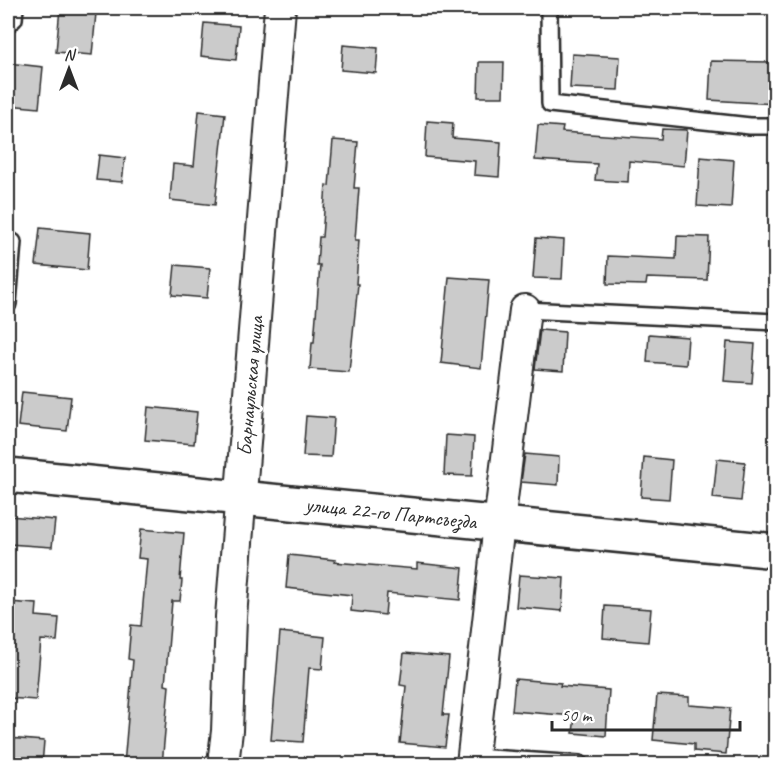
<svg xmlns="http://www.w3.org/2000/svg" width="783" height="772" font-family="Caveat,sans-serif">
<rect width="100%" height="100%" fill="#fff"/>
<filter id="ink" filterUnits="userSpaceOnUse"><feTurbulence type="fractalNoise" baseFrequency=".0167" numOctaves="2"/><feDisplacementMap in="SourceGraphic" scale="12" xChannelSelector="R" yChannelSelector="G"/><feConvolveMatrix kernelMatrix="1 2 1 2 8 2 1 2 1" color-interpolation-filters="sRGB"/></filter>
<g filter="url(#ink)">
<g fill="#cbcbcb" stroke="#2b2b2b" stroke-width="1.5">
<polygon points="60,8 94,8 93,13 96,13 92,55 56,52"/>
<polygon points="204,23 239,26 236,60 201,56"/>
<polygon points="343,45 378,48 376,73 341,70"/>
<polygon points="572,54 620,57 618,90 570,88"/>
<polygon points="711,61 776,62 776,104 709,100"/>
<polygon points="479,62 504,62 503,97 478,97"/>
<polygon points="8,63 43,67 39,108 8,105"/>
<polygon points="199,111 225,114 215,205 170,200 173,164 194,166"/>
<polygon points="427,121 453,123 452,138 501,142 499,177 474,175 475,161 425,157"/>
<polygon points="538,125 563,127 562,132 661,139 662,129 687,130 684,166 629,161 628,182 595,180 597,164 535,160"/>
<polygon points="333,140 358,142 354,188 359,188 355,240 359,240 356,284 358,284 349,372 310,369 312,342 314,342 320,265 317,265 319,237 322,237 326,185 329,186"/>
<polygon points="99,155 125,158 122,182 96,180"/>
<polygon points="700,157 734,160 731,208 697,206"/>
<polygon points="40,228 90,233 87,270 36,265"/>
<polygon points="677,236 709,237 707,280 647,278 646,285 607,284 608,256 676,259"/>
<polygon points="536,238 564,240 562,279 533,278"/>
<polygon points="175,265 210,268 207,298 172,295"/>
<polygon points="449,277 489,280 481,368 441,363"/>
<polygon points="540,330 565,332 563,371 535,369"/>
<polygon points="649,334 688,337 686,365 647,362"/>
<polygon points="727,342 755,344 752,383 724,381"/>
<polygon points="22,392 71,397 67,431 18,426"/>
<polygon points="148,407 197,412 194,444 145,440"/>
<polygon points="306,416 334,418 331,457 303,456"/>
<polygon points="446,435 474,437 472,476 444,475"/>
<polygon points="525,454 559,457 558,485 521,482"/>
<polygon points="644,457 672,460 669,499 641,497"/>
<polygon points="717,459 745,462 741,501 713,498"/>
<polygon points="9,516 55,520 52,547 8,544"/>
<polygon points="141,529 184,533 180,580 182,580 180,601 172,601 165,685 169,686 162,765 124,765 133,660 128,659 131,625 141,626 147,559 138,558"/>
<polygon points="289,555 335,560 334,562 417,569 417,563 463,568 460,600 387,593 385,615 351,611 352,595 286,588"/>
<polygon points="519,575 564,578 562,611 516,607"/>
<polygon points="8,602 37,604 36,616 59,618 57,641 41,640 36,700 8,698"/>
<polygon points="605,606 651,609 648,642 603,638"/>
<polygon points="280,632 325,637 322,669 309,668 303,742 271,740"/>
<polygon points="404,653 449,657 443,715 449,715 445,747 400,743 406,686 400,685"/>
<polygon points="515,679 561,683 560,686 609,690 606,736 573,733 575,716 512,711"/>
<polygon points="657,695 689,697 689,705 730,708 726,754 694,751 694,744 653,740"/>
<polygon points="8,738 44,741 42,765 8,765"/>
</g>
<g fill="none" stroke-linecap="round" stroke-linejoin="round">
<g stroke="#2b2b2b" stroke-width="20">
<g id="lane">
<polyline points="549,8 550,104 750,126 776,126"/>
<polyline points="8,24 14,19 15,8"/>
<polyline points="8,242 13,242 8,304"/>
<polyline points="525,310 776,322"/>
<polyline points="473,757 580,764"/>
</g>
</g>
<g stroke="#2b2b2b" stroke-width="34">
<g id="street">
<polyline points="223,764 227,731 231,617 280,8"/>
<polyline points="472,764 499,524 525,310"/>
</g>
</g>
<g stroke="#2b2b2b" stroke-width="38">
<polyline id="secondary" points="8,475 776,551"/>
</g>
<use href="#lane" stroke="#fff" stroke-width="15"/>
<use href="#street" stroke="#fff" stroke-width="30"/>
<use href="#secondary" stroke="#fff" stroke-width="33"/>
</g>
</g>
<g text-anchor="middle" stroke-width="6" stroke-linejoin="round" paint-order="stroke">
<g font-size="21" fill="#2b2b2b" stroke="#fff">
<text transform="translate(250 386) rotate(-85)" y="7">Барнаульская улица</text>
<text transform="translate(391 513) rotate(6)" y="7">улица 22-го Партсъезда</text>
</g>
</g>
<rect width="783" height="772" fill="none" stroke="#fff" stroke-width="30"/>
<rect x="15" y="15" width="753" height="742" fill="none" stroke="#2b2b2b" stroke-width="2" filter="url(#ink)"/>
<g transform="translate(69 69)" stroke="#ffffff" stroke-width="4.5" paint-order="stroke">
<path d="M0-4.5L10 22L0 15L-10 22Z" fill="#2b2b2b"/>
<text y="-9" font-size="16" font-weight="bold" text-anchor="middle" fill="#2b2b2b">N</text>
</g>
<path d="M552 721v9h188v-9" fill="none" stroke="#2b2b2b" stroke-width="3"/>
<text x="561" y="721" font-size="18" fill="#2b2b2b" stroke="#ffffff" stroke-width="4.5" paint-order="stroke">50 m</text>
</svg>
